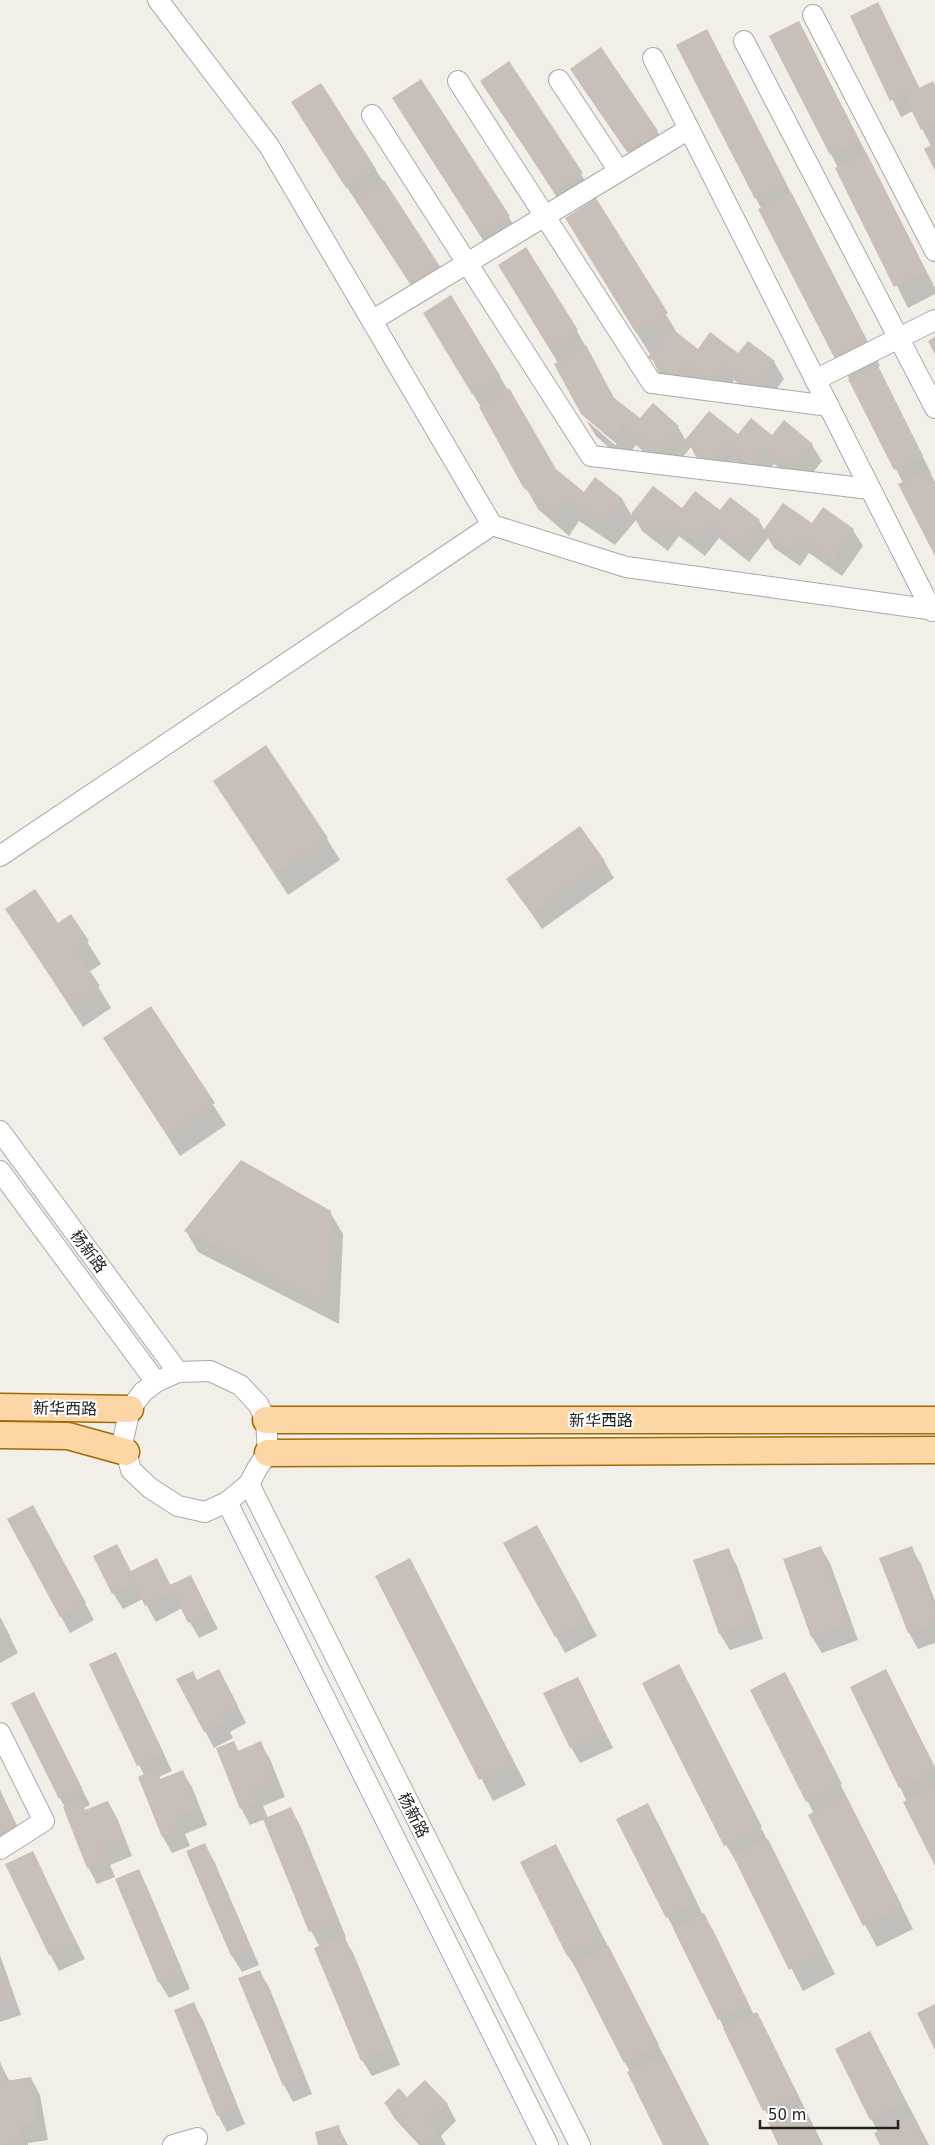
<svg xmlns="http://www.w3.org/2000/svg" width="935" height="2145" font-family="'DejaVu Sans','Noto Sans SC',sans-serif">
<rect width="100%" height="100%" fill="#f2efe9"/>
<g fill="#0003">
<polygon points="878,4 920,89 935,88 935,168 931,146 913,111 901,117 852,16"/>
<polygon points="799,22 935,288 935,294 908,308 831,154"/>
<polygon points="719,53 880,366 878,367 931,473 930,474 935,483 935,553 903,483 851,381 837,360 756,198"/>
<polygon points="509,63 595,196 567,213 482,81"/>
<polygon points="321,85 450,285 423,303 302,119"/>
<polygon points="581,85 657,131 666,148 638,167"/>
<polygon points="393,98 509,217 521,239 493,256"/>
<polygon points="596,200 679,336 698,350 739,355 748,342 774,362 784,379 765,404 734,380 720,399 685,392 659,373 651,356 579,240"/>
<polygon points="526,248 577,331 615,400 640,419 678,427 686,441 709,412 738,436 772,437 785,422 812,445 822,461 802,486 774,464 760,481 736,461 722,478 696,457 691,447 669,474 636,445 624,461 596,436 586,420 615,445 617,444 582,414 558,363 509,281"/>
<polygon points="434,329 500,377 555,470 585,494 622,499 632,516 653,488 682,510 720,512 759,521 765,531 812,525 853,530 863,546 842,576 809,553 800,566 774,548 768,538 749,562 719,538 705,556 679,536 668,551 642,531 636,520 615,545 579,521 569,536 538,509 482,409"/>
<polygon points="214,781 327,839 340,860 288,895"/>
<polygon points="604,861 614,878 542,929 508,879"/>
<polygon points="7,910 57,924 71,916 101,964 89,972 111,1008 83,1027"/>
<polygon points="151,1008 226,1125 180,1156 105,1039"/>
<polygon points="330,1212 343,1234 339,1324 198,1252 186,1231"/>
<polygon points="8,1520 42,1523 94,1620 70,1633"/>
<polygon points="546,1543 597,1636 565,1653 505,1544"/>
<polygon points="820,1547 830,1563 858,1640 822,1653 812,1637 784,1560"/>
<polygon points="911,1547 921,1564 935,1601 935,1643 918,1649 909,1633 880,1559"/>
<polygon points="728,1550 737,1566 763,1639 730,1650 720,1634 695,1561"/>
<polygon points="157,1560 171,1586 191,1577 218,1629 199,1638 182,1608 156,1622 143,1599 123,1609 113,1593 131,1573"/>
<polygon points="410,1560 526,1785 493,1801 377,1577"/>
<polygon points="0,1617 18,1653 0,1663"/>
<polygon points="115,1653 172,1771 159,1777 161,1780 182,1771 192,1787 207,1825 185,1834 190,1846 172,1853 163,1837 144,1775 91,1665"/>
<polygon points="679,1666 835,1974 803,1991 739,1866 726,1845"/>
<polygon points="886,1671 935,1767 935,1863 900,1787"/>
<polygon points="785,1674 913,1929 877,1947 865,1925 814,1814 752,1690"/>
<polygon points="578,1678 613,1748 580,1763 571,1747"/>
<polygon points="178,1680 228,1687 246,1723 230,1732 233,1738 214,1748"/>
<polygon points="34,1693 90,1805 84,1808 86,1811 108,1802 117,1818 132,1856 110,1865 115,1877 97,1884 88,1867 65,1808 13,1704"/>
<polygon points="234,1743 239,1752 260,1743 270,1759 285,1797 263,1806 268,1818 291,1809 300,1825 346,1937 344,1938 353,1953 400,2065 372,2076 362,2060 320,1947 311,1931 265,1819 250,1825 241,1808"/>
<polygon points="0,1790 25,1843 0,1850"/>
<polygon points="618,1819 657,1821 703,1915 713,1930 754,2015 757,2013 766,2030 823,2145 780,2145 770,2120 726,2032"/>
<polygon points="204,1845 214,1861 259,1965 242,1972 232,1956 188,1852"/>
<polygon points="32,1853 85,1959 59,1971 50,1954"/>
<polygon points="522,1862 565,1862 709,2145 664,2145 630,2072 579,1972 568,1956"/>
<polygon points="138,1871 147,1887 190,1989 169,1998 159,1982 117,1880"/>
<polygon points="0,1955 21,2015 0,2022"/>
<polygon points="259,1971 269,1987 312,2094 293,2102 284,2085"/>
<polygon points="193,2004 203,2020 245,2124 227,2132 218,2115"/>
<polygon points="870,2032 879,2049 929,2145 882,2145 878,2132 836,2049"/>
<polygon points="0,2063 10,2082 31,2078 40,2095 48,2140 28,2143 28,2145 0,2145"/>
<polygon points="407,2099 447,2104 456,2121 441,2136 446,2145 419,2145 395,2119 385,2103"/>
<polygon points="338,2127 348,2145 319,2145"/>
</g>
<g fill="#c7bfb8">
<polygon points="878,2 919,88 933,81 935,86 935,124 921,130 904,95 890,101 850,16"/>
<polygon points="799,21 859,140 830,155 769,36"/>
<polygon points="707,29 786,183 755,199 676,45"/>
<polygon points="601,47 658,131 627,152 570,69"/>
<polygon points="509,61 583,173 554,192 480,81"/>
<polygon points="421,79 510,216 480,235 392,98"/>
<polygon points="321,83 376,169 346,188 291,102"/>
<polygon points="935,143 935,171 924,149"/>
<polygon points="866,152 926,271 894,287 835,168"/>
<polygon points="384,180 441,268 412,287 355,199"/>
<polygon points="791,192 869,344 836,361 758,209"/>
<polygon points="596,198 668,313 636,333 565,218"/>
<polygon points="526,247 578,330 549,348 498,265"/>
<polygon points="451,295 501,377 472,394 423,313"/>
<polygon points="670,327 698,349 710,332 738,353 748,341 775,361 755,388 724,365 710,383 684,364 675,377 648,357"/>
<polygon points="935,337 935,355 928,341"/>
<polygon points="586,345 614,398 640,418 653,403 679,426 656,453 623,424 612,440 581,414 554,364"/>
<polygon points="877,364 923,456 894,470 848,379"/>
<polygon points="509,388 556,469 584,492 595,477 623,499 603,524 566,500 556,516 523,487 479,407"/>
<polygon points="709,411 738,434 751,418 772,435 784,420 813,444 792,470 765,448 751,465 726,446 712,463 685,440"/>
<polygon points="928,469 935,482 935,556 898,484"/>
<polygon points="653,486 682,508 695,491 720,510 730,497 760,520 740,547 709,522 695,541 669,520 658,535 631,514"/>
<polygon points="783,503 812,523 823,507 854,529 832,561 799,537 790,550 763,531"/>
<polygon points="266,745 328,838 275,874 213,781"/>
<polygon points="580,826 605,861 532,914 506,879"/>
<polygon points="35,889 58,923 71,914 89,941 76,950 100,986 70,1006 5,909"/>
<polygon points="151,1006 215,1103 167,1135 103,1038"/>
<polygon points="241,1160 331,1211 327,1304 184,1231"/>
<polygon points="33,1505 86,1603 60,1617 7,1519"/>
<polygon points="537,1525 588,1619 555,1637 503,1543"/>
<polygon points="117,1544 131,1571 157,1558 170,1585 191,1575 209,1612 188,1623 173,1592 145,1606 134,1583 112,1594 93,1556"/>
<polygon points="821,1546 849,1624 811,1637 783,1559"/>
<polygon points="912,1546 935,1607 935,1623 908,1633 879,1558"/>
<polygon points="729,1548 754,1622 719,1634 693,1560"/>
<polygon points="410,1558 514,1763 479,1780 375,1576"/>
<polygon points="0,1617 10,1636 0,1642"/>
<polygon points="116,1652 164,1754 137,1766 89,1664"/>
<polygon points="679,1664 762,1827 724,1846 642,1683"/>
<polygon points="219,1669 238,1706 221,1715 225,1721 204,1732 176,1679 193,1671 197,1680"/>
<polygon points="886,1669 935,1768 935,1770 899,1788 850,1687"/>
<polygon points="785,1672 842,1784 806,1802 750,1690"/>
<polygon points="578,1677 604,1731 570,1748 543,1693"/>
<polygon points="34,1692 82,1788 59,1799 11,1703"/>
<polygon points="234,1741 238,1751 261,1741 276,1781 254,1789 259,1801 240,1809 216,1748"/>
<polygon points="156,1769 160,1779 183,1770 198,1809 176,1817 181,1829 162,1837 138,1777"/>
<polygon points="935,1786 935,1866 903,1802"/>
<polygon points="0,1790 17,1826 0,1834"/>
<polygon points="846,1796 902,1906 863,1926 808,1815"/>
<polygon points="81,1800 85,1810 108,1801 124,1840 102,1848 106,1860 87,1868 63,1807"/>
<polygon points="648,1803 697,1903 666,1918 616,1819"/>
<polygon points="291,1807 338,1920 309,1932 263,1819"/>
<polygon points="768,1839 824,1952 789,1970 733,1856"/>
<polygon points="205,1843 251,1948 231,1956 186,1851"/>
<polygon points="556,1844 602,1939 567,1956 520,1862"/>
<polygon points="33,1851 76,1942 49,1955 5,1864"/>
<polygon points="139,1869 182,1972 158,1982 115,1879"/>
<polygon points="704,1913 749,2005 718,2020 673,1928"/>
<polygon points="344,1935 391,2048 361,2061 314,1948"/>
<polygon points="608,1945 659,2045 624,2063 573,1963"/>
<polygon points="0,1963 13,1998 0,2002"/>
<polygon points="260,1970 303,2077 283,2086 238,1978"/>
<polygon points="194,2002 237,2107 217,2116 174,2010"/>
<polygon points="935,2004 935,2050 917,2013"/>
<polygon points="757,2012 797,2094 763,2111 723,2028"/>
<polygon points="870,2031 906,2102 870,2120 835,2049"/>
<polygon points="663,2054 709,2145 663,2145 627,2072"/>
<polygon points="0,2061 5,2081 31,2077 39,2123 19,2127 22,2142 4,2145 0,2145"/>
<polygon points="425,2080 448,2104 430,2121 439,2131 424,2145 384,2103 399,2088 407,2097"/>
<polygon points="802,2104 822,2145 778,2145 767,2120"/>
<polygon points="913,2114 928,2145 880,2145 874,2133"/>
<polygon points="339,2125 344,2145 318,2145 315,2132"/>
</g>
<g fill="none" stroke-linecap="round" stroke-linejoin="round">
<g stroke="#a9a9a9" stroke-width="22">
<g id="minor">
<polyline points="158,0 269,146 492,525 626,567 935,610"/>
<polyline points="813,15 935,251"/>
<polyline points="744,41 935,408"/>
<polyline points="653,58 689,129"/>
<polyline points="559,80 619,171"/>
<polyline points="458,81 652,383 829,406"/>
<polyline points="372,115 591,456 870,489"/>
<polyline points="373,320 689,129 932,611"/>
<polyline points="815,380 935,320"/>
<polyline points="0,856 492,525"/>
<polyline points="0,1131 178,1372"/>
<polyline points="0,1171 156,1382"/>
<polygon points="210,1371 240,1385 258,1404 266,1420 268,1453 258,1467 249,1484 227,1502 205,1512 178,1506 150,1488 131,1470 123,1440 130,1409 143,1392 156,1382 178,1372"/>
<polyline points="249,1484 580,2145"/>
<polyline points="227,1502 548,2145"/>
<polyline points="0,1733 44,1821 0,1849"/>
<polyline points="173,2145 197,2138"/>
</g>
</g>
<g stroke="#a06b00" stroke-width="29">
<g id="major">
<polyline points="0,1407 130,1409"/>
<polyline points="266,1420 935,1420"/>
<polyline points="0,1435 68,1436 126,1452"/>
<polyline points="268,1453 935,1450"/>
</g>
</g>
<use href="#minor" stroke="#fff" stroke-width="20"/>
<use href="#major" stroke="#fcd6a4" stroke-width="26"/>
</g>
<g text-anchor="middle" stroke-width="4" stroke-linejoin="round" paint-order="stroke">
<g font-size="16" fill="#222" stroke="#fff">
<text transform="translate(89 1251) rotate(53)" y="6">杨新路</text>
<text transform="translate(65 1408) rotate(1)" y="6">新华西路</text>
<text x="601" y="1426">新华西路</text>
<text transform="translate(414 1815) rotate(63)" y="6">杨新路</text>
</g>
</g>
<path d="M760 2120v8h138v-8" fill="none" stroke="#222222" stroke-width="2.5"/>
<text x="768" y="2120" font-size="15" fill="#222222" stroke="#ffffff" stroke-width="4" paint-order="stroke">50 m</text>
</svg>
